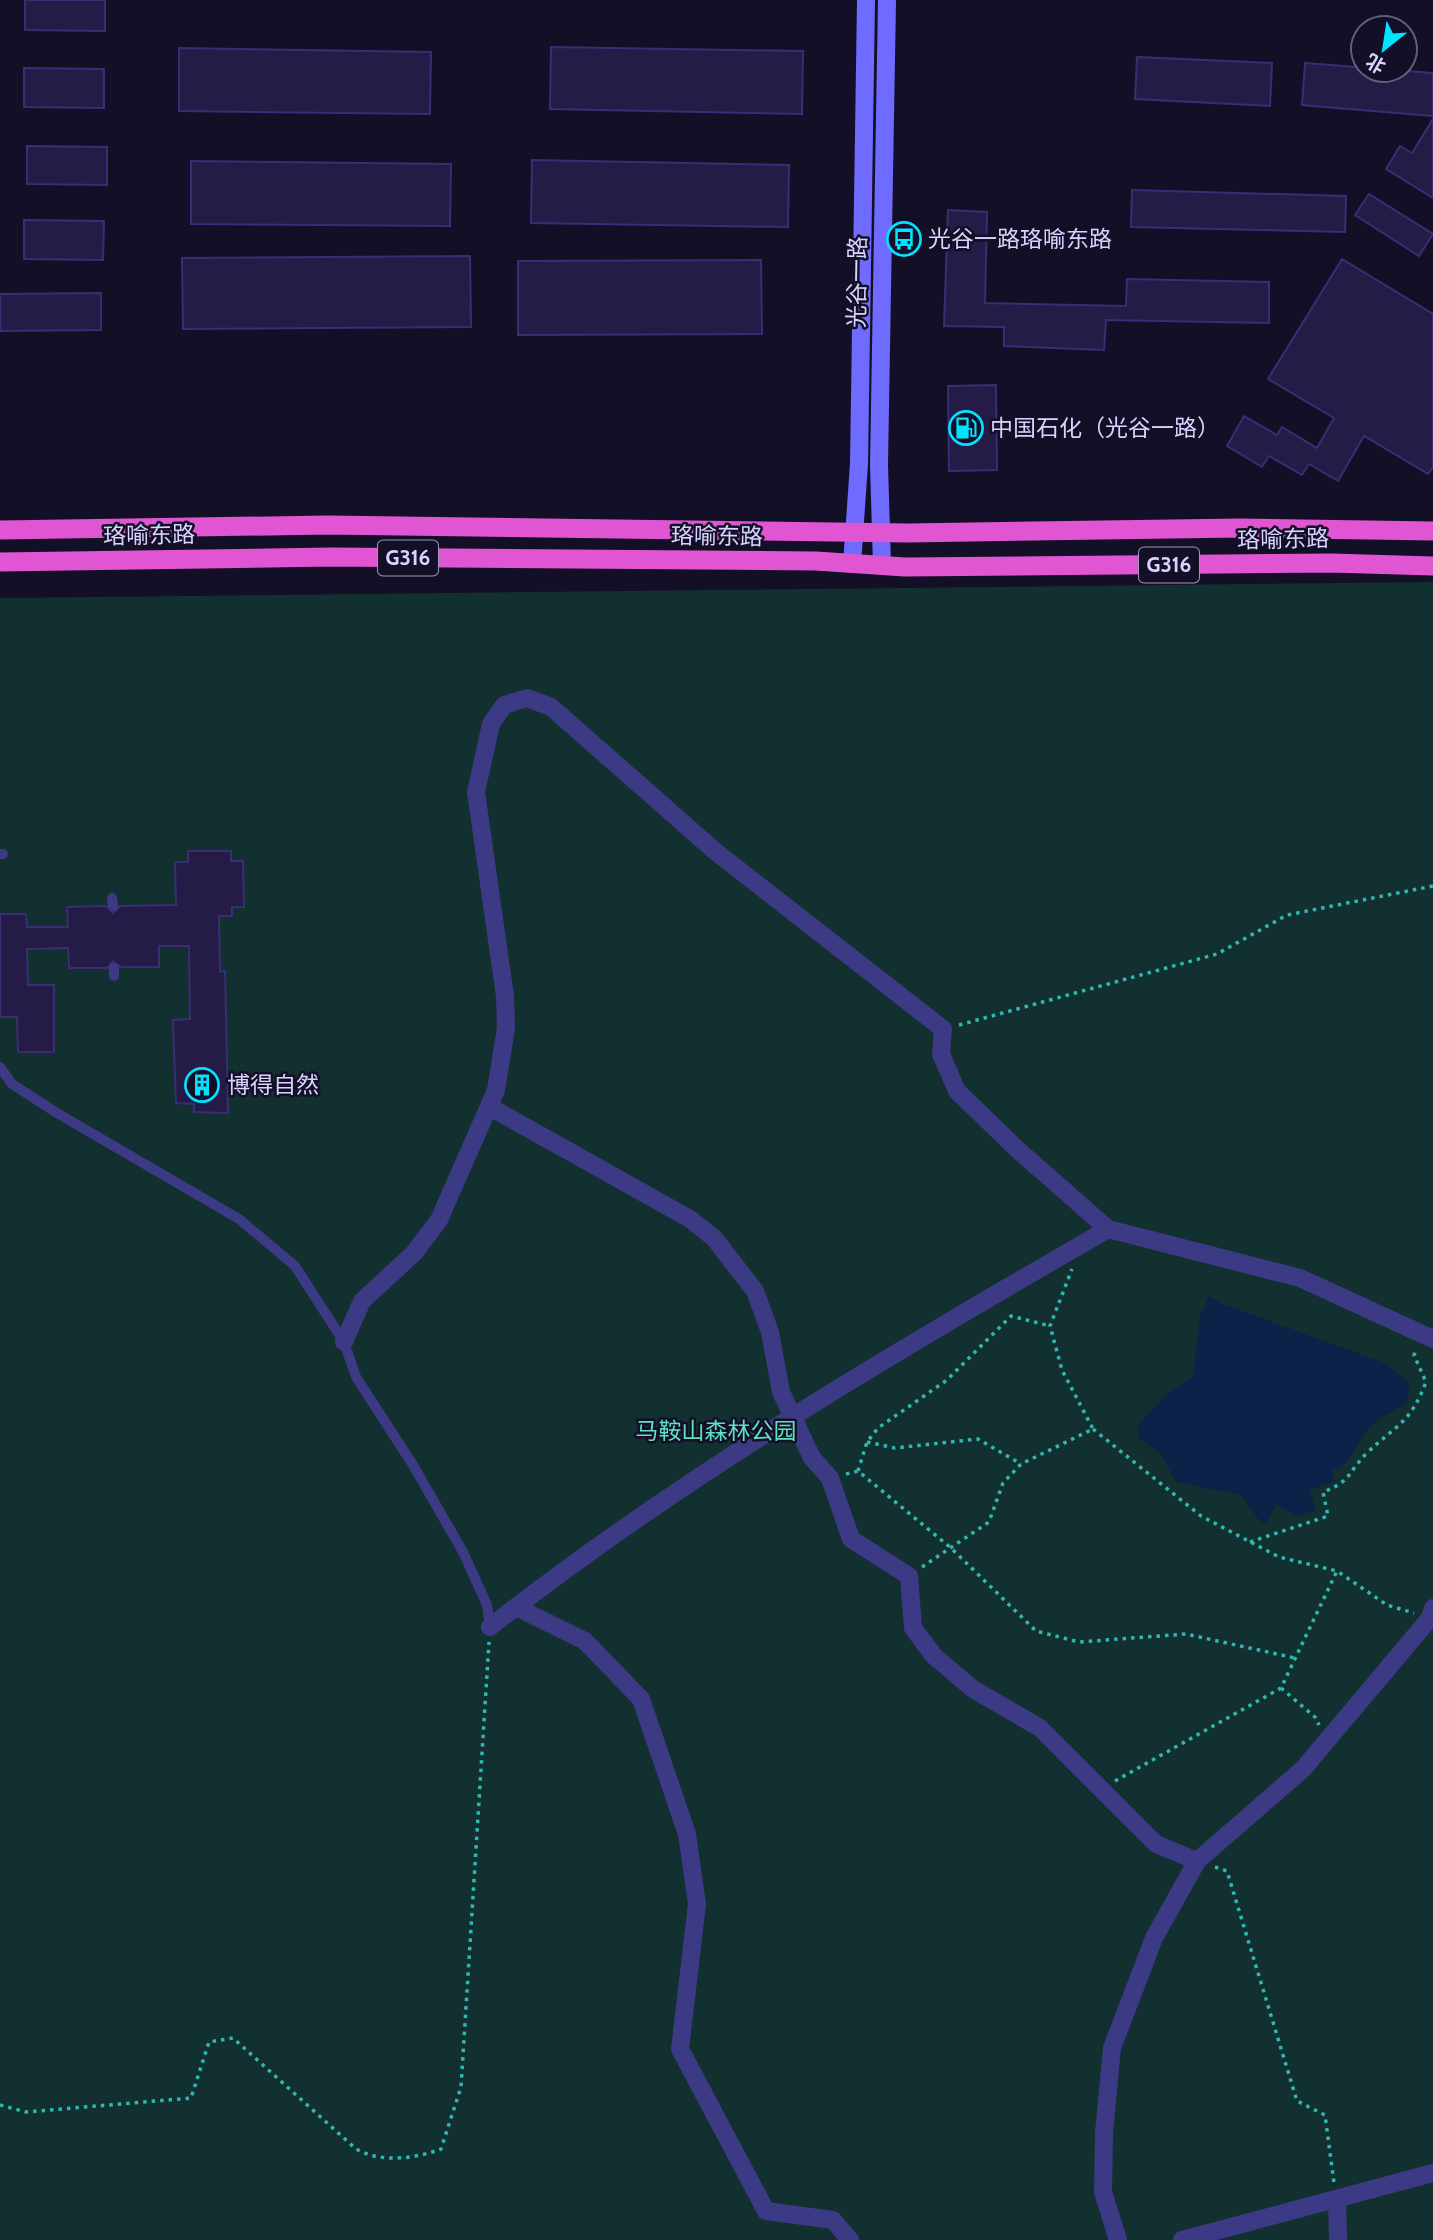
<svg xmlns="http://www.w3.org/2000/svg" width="1433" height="2240" font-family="Cabin,'Noto Sans SC',sans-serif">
<rect width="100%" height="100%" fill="#130f26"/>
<polygon fill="#12302f" points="1433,582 1433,2240 0,2240 0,598"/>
<path fill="#0c2248" d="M1209,1296L1225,1305L1385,1363L1409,1382L1408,1402C1397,1411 1385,1414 1375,1422C1357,1436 1355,1463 1332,1471L1335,1481L1309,1490L1316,1510L1298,1516L1276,1505L1265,1524L1259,1520L1241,1495L1176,1482L1161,1454L1139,1438L1137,1426L1167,1394L1193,1376L1200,1317Z"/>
<g fill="#241b47" stroke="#3b2d73" stroke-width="2">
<polygon points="25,0 105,0 105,31 25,30"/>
<polygon points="551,47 803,51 802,114 550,109"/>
<polygon points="179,48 431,52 430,114 179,111"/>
<polygon points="1137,57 1272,63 1270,106 1135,99"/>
<polygon points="1305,63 1433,73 1433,116 1302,105"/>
<polygon points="24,68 104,69 104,108 24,107"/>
<polygon points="1433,119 1433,198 1386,169 1400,146 1412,153"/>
<polygon points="27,146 107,147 107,185 27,184"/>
<polygon points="532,160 789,165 788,227 531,223"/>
<polygon points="191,161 451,164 450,226 191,224"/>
<polygon points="1132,190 1346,196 1345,232 1131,227"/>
<polygon points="1369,194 1433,234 1419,256 1355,215"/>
<polygon points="948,210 987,212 985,303 1126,306 1127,279 1269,282 1269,323 1106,320 1104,350 1004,346 1004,327 944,326"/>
<polygon points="24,220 104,221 103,260 24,259"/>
<polygon points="470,256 471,327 183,329 182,258"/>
<polygon points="1342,259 1433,314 1433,467 1428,474 1364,436 1338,481 1309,464 1302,475 1269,456 1262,467 1227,446 1244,416 1277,435 1282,427 1317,448 1334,418 1268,379"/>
<polygon points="761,260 762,334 518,335 518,261"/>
<polygon points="101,293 101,330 0,331 0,294"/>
<polygon points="996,385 997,470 949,471 948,386"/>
<polygon points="188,851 231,851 231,861 243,861 244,907 232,907 232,916 219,916 220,972 225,971 228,1113 194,1112 194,1104 176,1103 173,1020 190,1019 189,946 159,946 159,967 121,967 113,961 107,968 69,968 68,948 27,949 28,985 54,985 54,1052 18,1052 17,1017 0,1017 0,914 26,914 27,927 68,927 67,907 106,906 113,913 120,906 176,905 175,862 188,862"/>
</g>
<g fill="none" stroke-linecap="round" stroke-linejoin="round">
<g stroke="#2fb8b0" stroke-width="3.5" stroke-dasharray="3.5 5" stroke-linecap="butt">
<polyline points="959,1025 1217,954 1287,915 1433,886"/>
<polyline points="1093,1429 1201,1516 1279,1557 1337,1571"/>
<polyline points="867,1442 895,1448 978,1439 1021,1464"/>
<polyline points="858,1471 867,1442 878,1428 947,1380 1011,1316 1050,1326"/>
<polyline points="846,1474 858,1471 951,1548 1036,1631 1079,1642 1186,1634 1295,1658"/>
<path d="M1250,1542L1328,1516L1323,1492C1352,1481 1347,1473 1367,1453C1396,1425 1410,1424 1426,1382L1414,1355L1417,1350"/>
<polyline points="922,1567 989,1522 1003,1483 1021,1464 1093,1429 1062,1370 1050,1326 1072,1269"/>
<polyline points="1281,1688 1315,1717 1319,1725"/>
<polyline points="1115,1781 1281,1688 1337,1571 1387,1605 1414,1613"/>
<polyline points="1215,1867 1227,1871 1297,2101 1325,2115 1334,2183"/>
<path d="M0,2105L26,2112L191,2098L209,2042L233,2038L356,2149C381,2163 414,2159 441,2149L461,2087L489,1642"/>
</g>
<g stroke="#3d3a85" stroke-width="10">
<polyline points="0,854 3,854"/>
<polyline points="112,898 113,906"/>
<polyline points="114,968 114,976"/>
<polyline points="0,1067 12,1084 57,1113 239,1219 295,1266 344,1342 356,1377 413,1465 463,1552 487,1605 490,1627"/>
</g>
<g stroke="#3d3a85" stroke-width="18">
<polyline points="490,1107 690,1219 714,1238 755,1291 770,1332 781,1392 812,1458 830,1478 851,1539 909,1576 913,1628 934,1656 973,1689 1040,1728 1156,1844 1197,1861"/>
<polyline points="344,1342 362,1301 414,1253 439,1220 496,1090 506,1028 505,996 476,792 491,724 504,705 527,698 551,707 716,852 943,1029 941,1054 957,1091 1018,1150 1108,1229"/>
<polyline points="516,1607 585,1641 641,1699 687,1834 697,1904 680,2049 766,2211 833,2220 850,2240"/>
<path d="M490,1627C685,1474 894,1353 1108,1229L1300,1278L1433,1339"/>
<polyline points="1337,2199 1338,2240"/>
<polyline points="1118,2240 1103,2192 1104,2133 1112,2048 1154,1938 1197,1861 1303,1769 1430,1618 1433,1608"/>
<polyline points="1182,2240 1433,2173"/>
</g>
<g stroke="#6f6bff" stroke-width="18">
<polyline points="852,564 859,464 866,0"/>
<polyline points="882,565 879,465 887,0"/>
</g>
<g stroke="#e055d1" stroke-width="19">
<polyline points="0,530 328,525 908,533 1240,528 1433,531"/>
<polyline points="0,562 331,557 816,561 905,567 1331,563 1433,566"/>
</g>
</g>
<defs>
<g id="bus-ring" transform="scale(1.75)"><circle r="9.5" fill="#130f26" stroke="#00e5ff" stroke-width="1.5"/><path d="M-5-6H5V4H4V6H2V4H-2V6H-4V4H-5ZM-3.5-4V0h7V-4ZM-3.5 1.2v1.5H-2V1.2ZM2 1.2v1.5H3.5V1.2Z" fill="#00e5ff"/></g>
<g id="fuel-ring" transform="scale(1.75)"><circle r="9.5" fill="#130f26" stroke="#00e5ff" stroke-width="1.5"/><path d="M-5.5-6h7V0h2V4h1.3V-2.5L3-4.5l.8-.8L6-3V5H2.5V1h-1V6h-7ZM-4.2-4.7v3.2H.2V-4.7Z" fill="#00e5ff"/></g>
<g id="building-ring" transform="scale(1.75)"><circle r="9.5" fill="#130f26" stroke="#00e5ff" stroke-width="1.5"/><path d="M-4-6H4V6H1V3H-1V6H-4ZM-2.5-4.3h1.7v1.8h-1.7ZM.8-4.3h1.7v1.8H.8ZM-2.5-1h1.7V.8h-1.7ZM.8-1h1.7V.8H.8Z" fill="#00e5ff"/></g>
</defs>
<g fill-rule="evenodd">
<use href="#bus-ring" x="904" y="239"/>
<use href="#fuel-ring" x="966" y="428"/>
<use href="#building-ring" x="202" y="1085"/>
</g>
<g text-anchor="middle" stroke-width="5" stroke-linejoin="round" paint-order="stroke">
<g fill="#130f26" stroke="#9e99be" stroke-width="2">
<rect x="378" y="540.5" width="60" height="35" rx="5"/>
<rect x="1139" y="547.5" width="60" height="35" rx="5"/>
</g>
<g font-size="21" font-weight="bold" fill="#d9d4ff">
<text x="408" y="565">G316</text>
<text x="1169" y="572">G316</text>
</g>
<g font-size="23" fill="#d9d4ff" stroke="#130f26" text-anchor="start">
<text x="928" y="247">光谷一路珞喻东路</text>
<text x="990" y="436">中国石化（光谷一路）</text>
<text x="227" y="1093">博得自然</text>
</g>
<g font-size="23" fill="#d9d4ff" stroke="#130f26">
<text transform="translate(857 282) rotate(-89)" y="8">光谷一路</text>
<text transform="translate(149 535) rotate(-1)" y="8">珞喻东路</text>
<text transform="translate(717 536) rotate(1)" y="8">珞喻东路</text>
<text transform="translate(1283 539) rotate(-1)" y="8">珞喻东路</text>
</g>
<g font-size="23" fill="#5fe0c0" stroke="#130f26">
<text x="716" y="1439">马鞍山森林公园</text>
</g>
</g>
<g transform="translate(1384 49) rotate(210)"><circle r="33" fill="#130f26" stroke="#625e7d" stroke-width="2"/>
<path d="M0-5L12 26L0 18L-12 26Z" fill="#00e5ff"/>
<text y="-10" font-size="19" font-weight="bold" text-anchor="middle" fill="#d9d4ff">北</text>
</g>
</svg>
